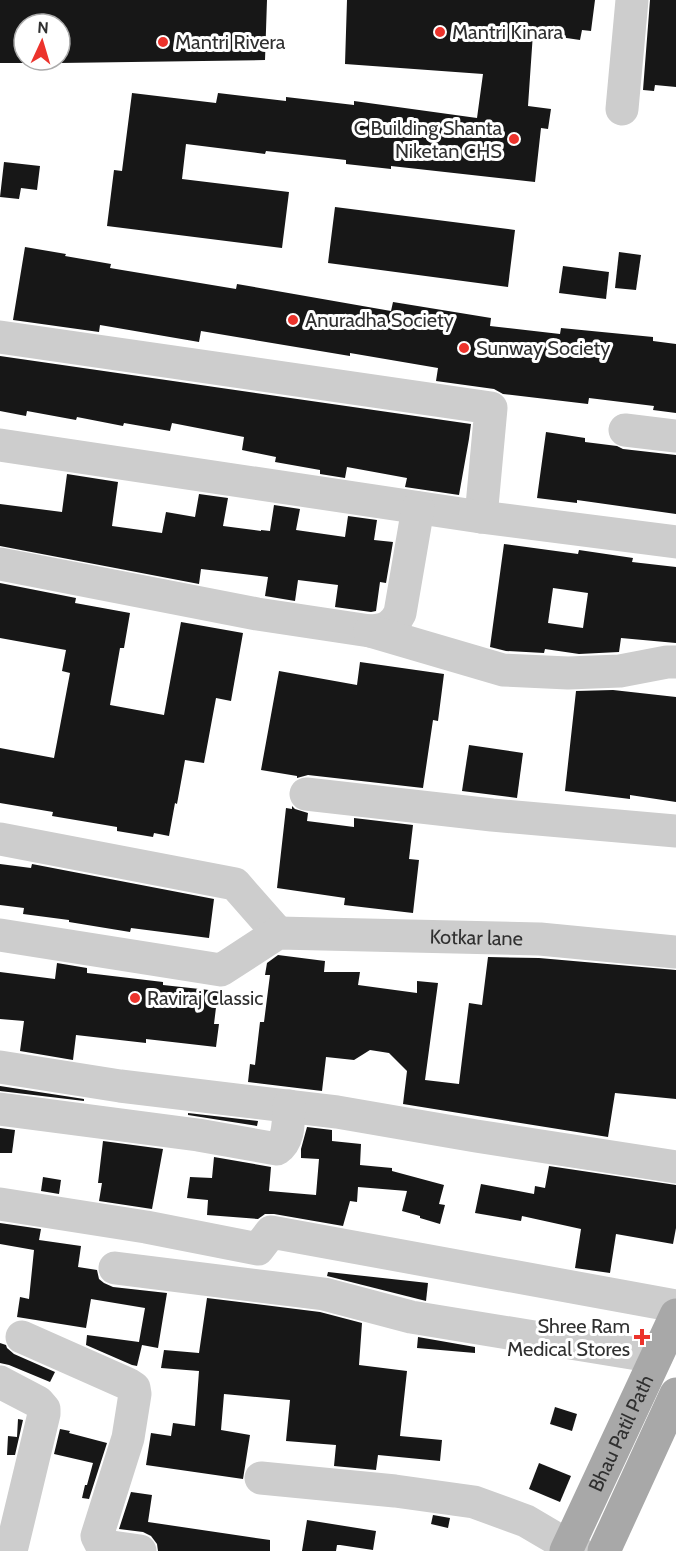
<svg xmlns="http://www.w3.org/2000/svg" width="676" height="1551" font-family="Cabin,sans-serif">
<rect width="100%" height="100%" fill="#fff"/>
<g fill="#171717" fill-rule="evenodd">
<polygon points="0,0 267,0 265,60 60,63 60,24 24,24 24,63 0,63"/>
<polygon points="347,0 595,0 591,31 582,30 580,40 533,33 528,106 551,109 548,129 541,128 535,182 391,166 391,169 346,164 346,160 266,151 265,154 186,144 182,179 289,192 282,248 107,226 114,170 122,171 132,93 216,103 218,93 286,101 286,97 354,105 354,101 477,118 483,74 345,64"/>
<polygon points="650,0 676,0 676,87 655,85 654,91 643,90"/>
<polygon points="4,162 40,166 37,190 21,188 19,199 0,197"/>
<polygon points="335,207 515,230 508,287 328,263"/>
<polygon points="25,247 66,254 65,256 111,264 110,268 236,289 237,284 391,311 393,302 491,318 490,326 560,334 561,328 653,337 653,341 676,344 676,413 653,410 654,406 589,398 588,404 503,394 494,389 436,381 438,368 350,353 350,356 201,331 199,342 100,325 99,332 13,320"/>
<polygon points="619,252 641,255 636,290 615,288"/>
<polygon points="563,266 609,272 606,299 559,293"/>
<polygon points="0,356 471,424 469,439 459,495 405,487 407,478 347,467 345,478 320,474 320,470 275,462 276,457 242,450 244,437 172,423 170,431 124,423 123,426 77,417 76,420 27,411 26,416 0,411"/>
<polygon points="546,432 585,438 585,442 617,446 623,449 676,455 676,514 577,500 577,503 537,498"/>
<polygon points="67,474 118,482 112,526 162,533 166,512 195,517 199,494 228,498 223,526 261,531 261,530 270,531 274,505 300,509 296,530 345,537 348,516 377,520 374,540 393,542 386,583 380,582 376,611 371,612 335,607 338,585 298,580 295,601 265,596 268,577 201,569 199,584 0,546 0,504 62,512"/>
<path d="M504,544L578,554L579,550L633,558L632,562L676,567V643L621,638L619,652L579,654L545,649L544,653L506,651L490,647ZM553,588L588,593L583,628L548,623Z"/>
<polygon points="0,583 76,598 75,603 130,613 124,648 120,648 110,705 164,715 181,622 243,633 231,701 216,698 204,763 185,760 177,804 175,803 169,836 154,833 153,837 117,831 117,827 52,816 53,812 0,803 0,748 54,758 70,673 62,671 66,650 0,638"/>
<polygon points="360,662 444,674 438,721 433,720 423,788 308,775 297,778 297,776 261,770 279,671 357,685"/>
<polygon points="613,690 676,697 676,802 630,795 630,799 565,791 576,691"/>
<polygon points="469,745 523,753 517,798 462,791"/>
<polygon points="292,806 295,809 308,813 307,821 354,827 354,818 413,825 409,859 419,860 413,913 344,905 345,898 277,888 286,808 292,809"/>
<polygon points="0,864 31,868 32,864 214,899 209,938 131,928 130,932 69,922 69,920 23,914 24,908 0,905"/>
<polygon points="278,955 325,961 324,972 360,972 358,985 417,993 417,981 438,983 425,1080 459,1084 469,1003 482,1005 488,957 539,958 676,970 676,1099 615,1093 608,1137 403,1104 407,1071 389,1053 370,1050 354,1060 326,1057 322,1091 248,1082 250,1064 255,1065 260,1022 264,1022 270,975 265,975 267,963"/>
<polygon points="57,963 87,968 87,973 163,982 163,985 218,991 214,1024 219,1024 216,1047 146,1039 146,1043 76,1035 73,1060 20,1051 24,1021 0,1019 0,972 55,979"/>
<polygon points="0,1086 84,1099 84,1101 0,1091"/>
<polygon points="188,1113 258,1121 257,1126 188,1115"/>
<polygon points="307,1127 332,1130 332,1141 361,1144 360,1165 392,1168 392,1171 444,1185 439,1204 445,1205 440,1224 420,1218 420,1216 402,1211 407,1191 358,1187 357,1202 350,1201 343,1226 274,1214 265,1214 258,1219 207,1215 208,1200 187,1198 190,1177 212,1178 214,1157 271,1167 269,1191 316,1195 319,1159 301,1158 301,1149"/>
<polygon points="0,1128 15,1130 12,1153 0,1153"/>
<polygon points="103,1141 163,1149 152,1209 99,1201 102,1183 98,1183"/>
<polygon points="549,1166 676,1185 676,1228 673,1244 616,1234 610,1273 575,1268 581,1229 522,1216 521,1221 475,1213 481,1184 534,1194 535,1186 545,1188"/>
<polygon points="43,1177 61,1180 59,1194 41,1191"/>
<polygon points="0,1223 41,1229 39,1240 81,1246 78,1267 97,1270 99,1279 104,1283 113,1287 167,1293 158,1348 142,1345 137,1366 132,1365 86,1345 87,1335 139,1342 145,1308 91,1299 86,1328 17,1317 20,1297 29,1299 34,1250 0,1244"/>
<polygon points="328,1272 428,1283 426,1301 327,1276"/>
<polygon points="207,1298 320,1312 362,1323 359,1365 407,1371 400,1436 442,1440 440,1461 378,1455 376,1470 334,1466 336,1445 286,1441 290,1400 224,1394 221,1430 250,1435 243,1479 146,1465 151,1433 171,1436 173,1423 195,1426 199,1371 161,1368 164,1350 199,1353"/>
<polygon points="418,1337 475,1347 475,1353 417,1348"/>
<polygon points="0,1343 6,1345 7,1348 14,1354 55,1372 50,1382 9,1365 0,1363"/>
<polygon points="555,1407 577,1414 572,1431 550,1424"/>
<polygon points="18,1419 23,1420 15,1455 7,1455 8,1436 17,1437"/>
<polygon points="60,1429 70,1431 69,1433 107,1443 89,1499 82,1498 85,1485 87,1485 93,1463 54,1454"/>
<polygon points="539,1463 571,1476 560,1502 529,1489"/>
<polygon points="131,1492 152,1495 148,1522 270,1540 270,1551 158,1551 157,1544 151,1536 143,1532 119,1529"/>
<polygon points="433,1515 450,1518 448,1528 431,1524"/>
<polygon points="307,1520 376,1531 373,1550 340,1545 337,1545 336,1551 302,1551"/>
</g>
<g fill="none" stroke-linecap="round" stroke-linejoin="round">
<g stroke="#cdcdcd" stroke-width="33">
<polyline points="622,109 632,0"/>
<polyline points="0,337 491,408 481,517"/>
<polyline points="625,430 676,436"/>
<polyline points="0,445 481,517 676,542"/>
<path d="M0,564L257,614L370,631C385,630 393,627 400,613L418,508"/>
<polyline points="370,631 503,670 568,673 620,671 667,662 676,662"/>
<polyline points="306,794 492,815 676,831"/>
<polyline points="0,839 235,884 278,933"/>
<path id="s1" d="M0,935L221,970L278,933L540,939L676,952"/>
<polyline points="0,1067 120,1086 337,1112 476,1136 676,1167"/>
<path d="M0,1109L198,1135L277,1149C290,1140 288,1121 289,1106"/>
<polyline points="0,1204 146,1227 258,1249 271,1232 676,1306"/>
<polyline points="115,1268 324,1294 411,1317 656,1357"/>
<polyline points="22,1337 128,1384 134,1388 135,1394 128,1438 97,1536 101,1544 105,1546 140,1551"/>
<polyline points="0,1382 38,1402 44,1409 44,1414 11,1551"/>
<polyline points="261,1478 395,1491 474,1502 526,1521 577,1551"/>
</g>
<g stroke="#a8a8a8" stroke-width="33">
<path id="s2" d="M566,1551L676,1315"/>
<polyline points="604,1551 676,1394"/>
</g>
</g>
<g fill="#ec332c" stroke="#fff" stroke-width="2">
<circle cx="440" cy="32" r="6"/>
<circle cx="163" cy="42" r="6"/>
<circle cx="514" cy="139" r="6"/>
<circle cx="293" cy="320" r="6"/>
<circle cx="464" cy="348" r="6"/>
<circle cx="135" cy="998" r="6"/>
<path d="M639 1328h6v6h6v6h-6v6h-6v-6h-6v-6h6z"/>
</g>
<g text-anchor="middle" stroke-width="6" stroke-linejoin="round" paint-order="stroke">
<g font-size="20" fill="#303030" stroke="#fff" text-anchor="start">
<text x="452" y="39">Mantri Kinara</text>
<text x="175" y="49">Mantri Rivera</text>
<text x="502" y="135" text-anchor="end">C Building Shanta<tspan x="502" dy="23">Niketan CHS</tspan></text>
<text x="305" y="327">Anuradha Society</text>
<text x="476" y="355">Sunway Society</text>
<text x="147" y="1005">Raviraj Classic</text>
<text x="630" y="1333" text-anchor="end">Shree Ram<tspan x="630" dy="23">Medical Stores</tspan></text>
</g>
<g font-size="20" fill="#303030" stroke="#fff">
<text dy="7" stroke="none"><textPath href="#s1" startOffset="490">Kotkar lane</textPath></text>
<text dy="7" stroke="none"><textPath href="#s2" startOffset="130">Bhau Patil Path</textPath></text>
</g>
</g>
<g transform="translate(42 42) rotate(4)"><circle r="28" fill="#ffffff" stroke="#acacac" stroke-width="1.5"/>
<path d="M0-4.5L10 22L0 15L-10 22Z" fill="#ec332c"/>
<text y="-9" font-size="16" font-weight="bold" text-anchor="middle" fill="#303030">N</text>
</g>
</svg>
